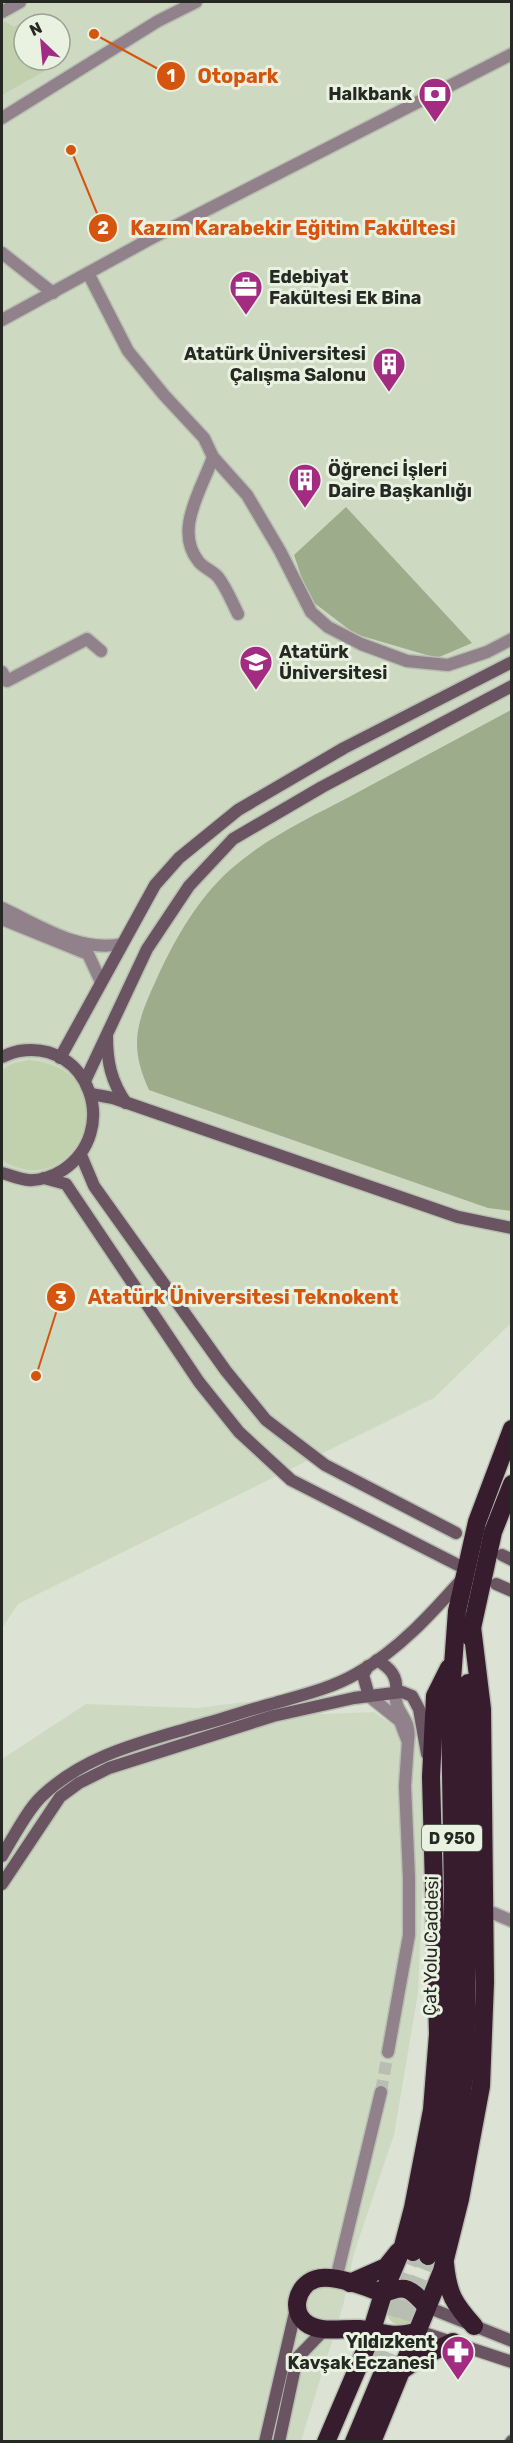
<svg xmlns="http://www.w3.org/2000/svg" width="513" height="2443" font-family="Rubik,sans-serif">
<rect width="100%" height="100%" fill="#dce3d4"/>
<g fill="#ced9c2" fill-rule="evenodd">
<path d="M2,2H511V1323L434,1398L18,1604L2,1628ZM24,24H60V60H24Z"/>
<polygon points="244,1702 322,1714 374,1712 428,1749 418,1993 394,2135 354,2253 343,2306 301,2441 2,2442 2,1759 86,1704 198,1708"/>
</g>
<g fill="#c1d1ae">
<polygon points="35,13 40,24 24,24 24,60 56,60 57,64 2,95 2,23 4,21 14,27"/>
<path d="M29,1060C135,1071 77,1208 2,1160V1070L12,1064Z"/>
<circle cx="401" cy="2311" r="14"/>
</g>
<g fill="#9dac8a">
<polygon points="346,507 472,643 437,658 355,634 309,599 294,555"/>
<path d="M511,710V1211L488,1208L149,1090C128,1044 137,1022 157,978C175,939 198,898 231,869C266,838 309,818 351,796C404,767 458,739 511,710Z"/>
</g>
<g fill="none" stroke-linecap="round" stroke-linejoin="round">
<polyline stroke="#b8beb1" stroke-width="12" stroke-dasharray="12 6" stroke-linecap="butt" points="381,2092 388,2052"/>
<g stroke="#b8beb1" stroke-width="18" stroke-dasharray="18 9" stroke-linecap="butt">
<polyline points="369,2365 413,2252"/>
<polyline points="384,2370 428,2256"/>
</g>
<g stroke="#b8beb1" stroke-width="15">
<g id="street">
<polyline points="2,12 20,2"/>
<polyline points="2,118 158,21 196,2"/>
<polyline points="2,253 53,293"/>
<path d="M88,273L128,351L164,395L204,438L213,457C202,489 173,531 199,562C204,568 213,571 218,577C226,587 232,602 238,614"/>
<polyline points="2,320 150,239 512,54"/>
<polyline points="213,457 247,495 280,551 311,612 328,627 361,644 407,661 448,665 487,652 512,639"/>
<polyline points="2,672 7,681 87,639 101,651"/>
<path d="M2,908C39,925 79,953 122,944"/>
<polyline points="2,919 88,954 101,982"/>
<path d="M369,1696L400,1721L408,1742C412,1715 393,1715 396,1692"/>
<polyline points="484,1913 493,1913 512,1921"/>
<polyline points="388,2052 409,1935 409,1878 405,1786 408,1742"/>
<polyline points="336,2279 381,2092"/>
</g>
</g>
<g stroke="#b8beb1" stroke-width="15">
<g id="secondary">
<path d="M107,1036C107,1062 111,1081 126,1103"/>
<path d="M2,1057C7,1055 13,1052 19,1051C89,1039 121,1131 63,1170C54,1176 39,1181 28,1180C19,1179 10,1175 2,1173"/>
<polyline points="60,1058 155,885 179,858 238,810 344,748 512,662"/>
<polyline points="85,1081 147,949 189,886 233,839 322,787 512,686"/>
<polyline points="91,1094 113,1098 458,1217 512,1228"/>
<polyline points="81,1155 94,1186 226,1371 266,1420 325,1465 456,1533"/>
<polyline points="44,1178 66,1184 199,1382 239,1432 291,1480 458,1565"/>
<polyline points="502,1555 512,1560"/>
<polyline points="496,1584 512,1591"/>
<path d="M377,1660C390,1668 398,1676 396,1692"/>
<polyline points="368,1666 363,1675 369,1696"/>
<path d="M2,1856C13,1838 27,1810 42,1796C84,1756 139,1743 193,1727C220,1720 248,1710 275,1703C303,1695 332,1688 356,1674C399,1650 432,1613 464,1577"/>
<polyline points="2,1884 60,1797 79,1783 109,1768 273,1716 354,1698 402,1692 412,1696 419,1709 427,1754"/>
<polyline points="427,2307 512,2341"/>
<polyline points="418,2331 512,2362"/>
<polyline points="265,2442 296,2308"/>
<polyline points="279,2442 297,2358 325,2329"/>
<polyline points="511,2442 512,2441"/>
</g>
</g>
<g stroke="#b8beb1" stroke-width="21">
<g id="highway">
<polyline points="470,1637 493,1532 512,1484"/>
<polyline points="413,2252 439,2159 450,2082 453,1899 450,1707 457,1611 477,1522 512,1429"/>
<polyline points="428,2256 452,2163 465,2071 468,1913 468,1683"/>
<path d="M445,2264C448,2294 454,2304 474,2326"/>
<polyline points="350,2283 386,2267 398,2252"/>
<path d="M418,2331C392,2339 385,2332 359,2329C344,2328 324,2333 309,2325C289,2314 296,2285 316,2279C332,2274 369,2287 383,2294C406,2283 411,2289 427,2307"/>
<polyline points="401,2371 421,2357 453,2342"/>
<polyline points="326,2442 367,2346 383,2294 403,2246 413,2208 432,2110 438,2034 431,1777 435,1696 449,1668"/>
<polyline points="354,2442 384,2370"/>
<polyline points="372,2442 442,2271 460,2199 481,2086 485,1982 482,1709 472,1627"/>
</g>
</g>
<use href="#street" stroke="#91818a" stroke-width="12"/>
<use href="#secondary" stroke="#6a5462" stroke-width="12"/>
<use href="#highway" stroke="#371c2e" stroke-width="18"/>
</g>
<defs>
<g id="bank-pin" transform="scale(1.725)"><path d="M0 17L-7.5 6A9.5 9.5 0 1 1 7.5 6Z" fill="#a32b82" stroke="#e9f1e1"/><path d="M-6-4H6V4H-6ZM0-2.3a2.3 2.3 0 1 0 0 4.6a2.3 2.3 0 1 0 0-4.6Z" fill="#fff"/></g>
<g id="office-pin" transform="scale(1.725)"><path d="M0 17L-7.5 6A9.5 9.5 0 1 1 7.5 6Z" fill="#a32b82" stroke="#e9f1e1"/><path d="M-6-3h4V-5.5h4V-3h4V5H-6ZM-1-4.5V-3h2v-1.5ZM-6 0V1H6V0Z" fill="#fff"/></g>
<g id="building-pin" transform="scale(1.725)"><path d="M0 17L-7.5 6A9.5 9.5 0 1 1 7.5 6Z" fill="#a32b82" stroke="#e9f1e1"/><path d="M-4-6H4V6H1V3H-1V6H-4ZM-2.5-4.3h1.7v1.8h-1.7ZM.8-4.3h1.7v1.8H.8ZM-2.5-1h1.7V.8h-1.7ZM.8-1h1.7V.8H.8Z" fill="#fff"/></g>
<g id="university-pin" transform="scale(1.725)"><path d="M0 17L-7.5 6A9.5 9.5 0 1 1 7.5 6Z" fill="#a32b82" stroke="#e9f1e1"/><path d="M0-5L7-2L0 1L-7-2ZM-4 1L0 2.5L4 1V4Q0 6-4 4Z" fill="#fff"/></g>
<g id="pharmacy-pin" transform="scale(1.725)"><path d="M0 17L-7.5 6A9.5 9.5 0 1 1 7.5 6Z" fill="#a32b82" stroke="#e9f1e1"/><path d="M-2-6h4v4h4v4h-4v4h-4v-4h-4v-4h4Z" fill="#fff"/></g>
</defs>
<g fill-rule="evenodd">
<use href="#bank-pin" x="435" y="94"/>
<use href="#office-pin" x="246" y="287"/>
<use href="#building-pin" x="389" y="364"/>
<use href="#building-pin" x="305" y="480"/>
<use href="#university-pin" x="256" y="662"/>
<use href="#pharmacy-pin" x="458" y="2352"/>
</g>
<g text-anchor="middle" stroke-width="6" stroke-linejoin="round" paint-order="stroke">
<rect fill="#e9f1e1" stroke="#60655c" stroke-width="1.5" x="422" y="1825" width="60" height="26" rx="4.5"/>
<g font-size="16" font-weight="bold" fill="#262923">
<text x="452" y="1844">D 950</text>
</g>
<g font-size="18" font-weight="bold" fill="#262923" stroke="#e9f1e1" text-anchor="end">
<text x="412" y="100">Halkbank</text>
<text x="269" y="283" text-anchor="start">Edebiyat<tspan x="269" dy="21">Fakültesi Ek Bina</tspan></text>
<text x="366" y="360">Atatürk Üniversitesi<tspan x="366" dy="21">Çalışma Salonu</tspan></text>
<text x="328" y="476" text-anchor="start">Öğrenci İşleri<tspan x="328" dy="21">Daire Başkanlığı</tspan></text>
<text x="279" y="658" text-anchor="start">Atatürk<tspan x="279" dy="21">Üniversitesi</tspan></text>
<text x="435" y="2348">Yıldızkent<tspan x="435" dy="21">Kavşak Eczanesi</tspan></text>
</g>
<g font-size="18" fill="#262923" stroke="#e9f1e1">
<text transform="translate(431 1946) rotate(-89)" y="6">Çat Yolu Caddesi</text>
</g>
</g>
<path fill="none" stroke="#d5540e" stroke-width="2" d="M94 34L171 76M71 150L103 228M36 1376L61 1297"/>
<g fill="#d5540e" stroke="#e9f1e1" stroke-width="2">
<circle cx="94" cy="34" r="6"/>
<circle cx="71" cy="150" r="6"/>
<circle cx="36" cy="1376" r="6"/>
<circle cx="171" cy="76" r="15"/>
<circle cx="103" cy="228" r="15"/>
<circle cx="61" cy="1297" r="15"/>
</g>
<g font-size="18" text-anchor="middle" font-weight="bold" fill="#fff">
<text x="171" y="82">1</text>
<text x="103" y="234">2</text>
<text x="61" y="1304">3</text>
</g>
<g font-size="20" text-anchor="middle" font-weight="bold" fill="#d5540e" stroke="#e9f1e1" stroke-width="6" stroke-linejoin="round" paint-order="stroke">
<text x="238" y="83">Otopark</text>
<text x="293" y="235">Kazım Karabekir Eğitim Fakültesi</text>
<text x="243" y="1304">Atatürk Üniversitesi Teknokent</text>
</g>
<rect width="513" height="2443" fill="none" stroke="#262923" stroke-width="6"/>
<g transform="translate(42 42) rotate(334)"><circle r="28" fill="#e9f1e1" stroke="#9ba195" stroke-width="1.5"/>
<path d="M0-4.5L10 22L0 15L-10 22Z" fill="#a32b82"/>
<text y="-9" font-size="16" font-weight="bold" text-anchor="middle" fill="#262923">N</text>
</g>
</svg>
